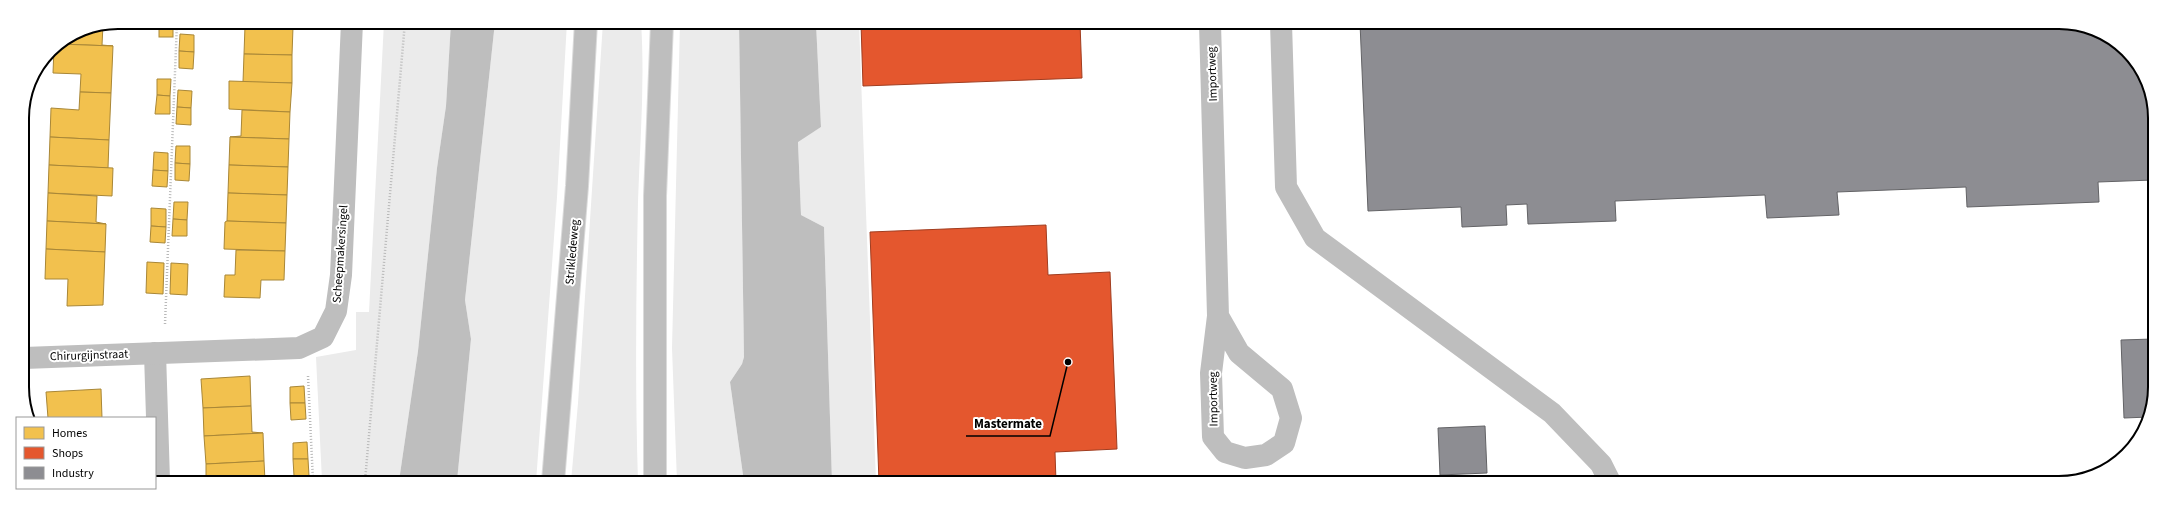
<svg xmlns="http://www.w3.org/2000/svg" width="2177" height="505" font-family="'Source Sans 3',sans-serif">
<rect width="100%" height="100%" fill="#fff"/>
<g fill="#ebebeb">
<polygon points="384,22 451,22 446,106 437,168 418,351 399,481 322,481 316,357 356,350 356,312 369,312"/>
<polygon points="495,22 567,22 557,197 536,482 457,481 471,339 465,300"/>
<path d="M603,22H641C645,82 640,141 638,201C636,294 635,388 638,482H571L578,403Z"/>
<polygon points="680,23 739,23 744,357 742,364 730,382 744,482 677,482 672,348"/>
<polygon points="816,23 859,23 876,482 832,482 824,227 801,215 798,141 821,127"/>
</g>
<g fill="#bebebe">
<polygon points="451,22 495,22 465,300 471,339 457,481 399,481 418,351 437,168 446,106"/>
<polygon points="739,23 816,23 821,127 798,142 801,215 824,227 832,482 744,482 730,382 742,364 744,357"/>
</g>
<g fill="#f2c14e" stroke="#a98737">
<rect x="159" y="22" width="14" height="15"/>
<polygon points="233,22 294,22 293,27 233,25"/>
<polygon points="103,25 102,45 113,46 59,44 82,29"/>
<polygon points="245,26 293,27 292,55 244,54"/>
<polygon points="180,34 194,35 194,52 179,51"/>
<polygon points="59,44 113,46 111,93 80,92 81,74 53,73 54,48"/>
<polygon points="179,51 194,52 193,69 179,68"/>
<polygon points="244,54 292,55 292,83 243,82"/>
<polygon points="157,79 171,79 170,96 157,95"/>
<polygon points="229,81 292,83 290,112 229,109"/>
<polygon points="178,90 192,91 191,108 177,107"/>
<polygon points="80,92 111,93 109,140 50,137 51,108 79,110"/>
<polygon points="157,95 170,96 170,114 155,114"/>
<polygon points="177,107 191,108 191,125 176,124"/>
<polygon points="242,110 290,112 289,139 230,137 241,136"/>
<polygon points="50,137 109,140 108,168 49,165"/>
<polygon points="230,137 289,139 288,167 229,165"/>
<polygon points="176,146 190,146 190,164 175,163"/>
<polygon points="154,152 168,153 168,171 153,170"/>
<polygon points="175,163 190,164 189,181 175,180"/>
<polygon points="49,165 113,168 112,196 48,193"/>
<polygon points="229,165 288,167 287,195 228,193"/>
<polygon points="153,170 168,171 167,187 152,186"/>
<polygon points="48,193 97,196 96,222 106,224 47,221"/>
<polygon points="228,193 287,195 286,223 227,221"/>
<polygon points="174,202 188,202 187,220 173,219"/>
<polygon points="151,208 166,209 166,227 151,226"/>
<polygon points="173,219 187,220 187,236 172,236"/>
<polygon points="47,221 106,224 105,252 46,249"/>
<polygon points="227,221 286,223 285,251 224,249 225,222"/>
<polygon points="151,226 166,227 165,243 150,242"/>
<polygon points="46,249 105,252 103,305 67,306 68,279 45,279"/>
<polygon points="236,250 285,251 284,280 261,280 260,298 224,297 225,275 235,275"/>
<polygon points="147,262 164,263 163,294 146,293"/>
<polygon points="171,263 188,264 187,295 170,294"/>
<polygon points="250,376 251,406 203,408 201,379"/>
<polygon points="304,386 305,403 290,403 290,387"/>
<polygon points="101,389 102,418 48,418 46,392"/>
<polygon points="290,403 305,403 306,419 291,420"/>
<polygon points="251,406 252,432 263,433 204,436 203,408"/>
<polygon points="263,433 264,461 206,464 204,436"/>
<polygon points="307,442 308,459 293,459 293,443"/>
<polygon points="293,459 308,459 309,476 294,476"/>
<polygon points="264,461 265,481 206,481 206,464"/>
</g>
<g fill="#e4572e" stroke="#a03d20">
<polygon points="861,23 1080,23 1082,78 863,86"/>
<polygon points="1046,225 1048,275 1110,272 1117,449 1055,452 1056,482 879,482 870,232"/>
</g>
<g fill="#8d8d92" stroke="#636366">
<polygon points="1360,23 2077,24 2127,50 2153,99 2153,180 2098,182 2099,202 1967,207 1966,187 1837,192 1839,215 1767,218 1765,195 1615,201 1616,221 1528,224 1527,204 1506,205 1507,225 1462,227 1461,207 1368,211"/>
<polygon points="2153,339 2153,405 2149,417 2124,418 2121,340"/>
<polygon points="1485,426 1487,473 1440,475 1438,428"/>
</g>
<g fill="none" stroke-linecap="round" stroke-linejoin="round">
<g stroke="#dbdbdb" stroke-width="24">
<g id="major">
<polyline points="553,482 577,186 586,22"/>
<polyline points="655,482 655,196 662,23"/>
</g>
</g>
<g stroke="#b9b9b9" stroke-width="2.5" stroke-dasharray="1 2" stroke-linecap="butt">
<polyline points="165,324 177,22"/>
<polyline points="308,376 313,481"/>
<polyline points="365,481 405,22"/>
</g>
<g stroke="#bebebe" stroke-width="22">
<polyline points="1210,23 1218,316 1211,373 1213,437 1225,452 1245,458 1266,455 1284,443 1291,418 1282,389 1239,353 1218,316"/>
<polyline points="1281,23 1286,187 1315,238 1552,413 1601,464 1610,482"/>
<polyline points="155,353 159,481"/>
<polyline points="24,358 299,348 323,337 336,311 341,275 352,22"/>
</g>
<use href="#major" stroke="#bebebe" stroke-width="22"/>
</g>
<g text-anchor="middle" stroke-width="4" stroke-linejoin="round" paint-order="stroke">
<g font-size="12" fill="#000" stroke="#fff">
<text transform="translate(1212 74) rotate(-92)" y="4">Importweg</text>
<text transform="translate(572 252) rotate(-85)" y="4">Strikledeweg</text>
<text transform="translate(340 254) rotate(-86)" y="4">Scheepmakersingel</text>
<text transform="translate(89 355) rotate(-2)" y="4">Chirurgijnstraat</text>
<text transform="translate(1213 399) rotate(-91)" y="4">Importweg</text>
</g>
</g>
<path d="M0 0H2177V505H0ZM118 29H2059A89 89 0 0 1 2148 118V387A89 89 0 0 1 2059 476H118A89 89 0 0 1 29 387V118A89 89 0 0 1 118 29Z" fill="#fff" fill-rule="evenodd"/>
<path fill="none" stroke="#000" stroke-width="2" d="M118 29H2059A89 89 0 0 1 2148 118V387A89 89 0 0 1 2059 476H118A89 89 0 0 1 29 387V118A89 89 0 0 1 118 29Z"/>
<path fill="none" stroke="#000" stroke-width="1.5" d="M1068 362L1050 436H966"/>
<circle fill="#000" stroke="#fff" stroke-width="1.5" cx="1068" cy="362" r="4"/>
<g font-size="13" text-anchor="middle" font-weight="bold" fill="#000" stroke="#fff" stroke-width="4" stroke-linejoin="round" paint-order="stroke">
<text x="1008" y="428">Mastermate</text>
</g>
<rect x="16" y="417" width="140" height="72" fill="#ffffff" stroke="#999999"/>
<rect x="24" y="427" width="20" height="12" fill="#f2c14e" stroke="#999999"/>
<text x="52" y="437" font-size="12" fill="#000000">Homes</text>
<rect x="24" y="447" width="20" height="12" fill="#e4572e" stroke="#999999"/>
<text x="52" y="457" font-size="12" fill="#000000">Shops</text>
<rect x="24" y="467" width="20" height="12" fill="#8d8d92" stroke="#999999"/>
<text x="52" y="477" font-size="12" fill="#000000">Industry</text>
</svg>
